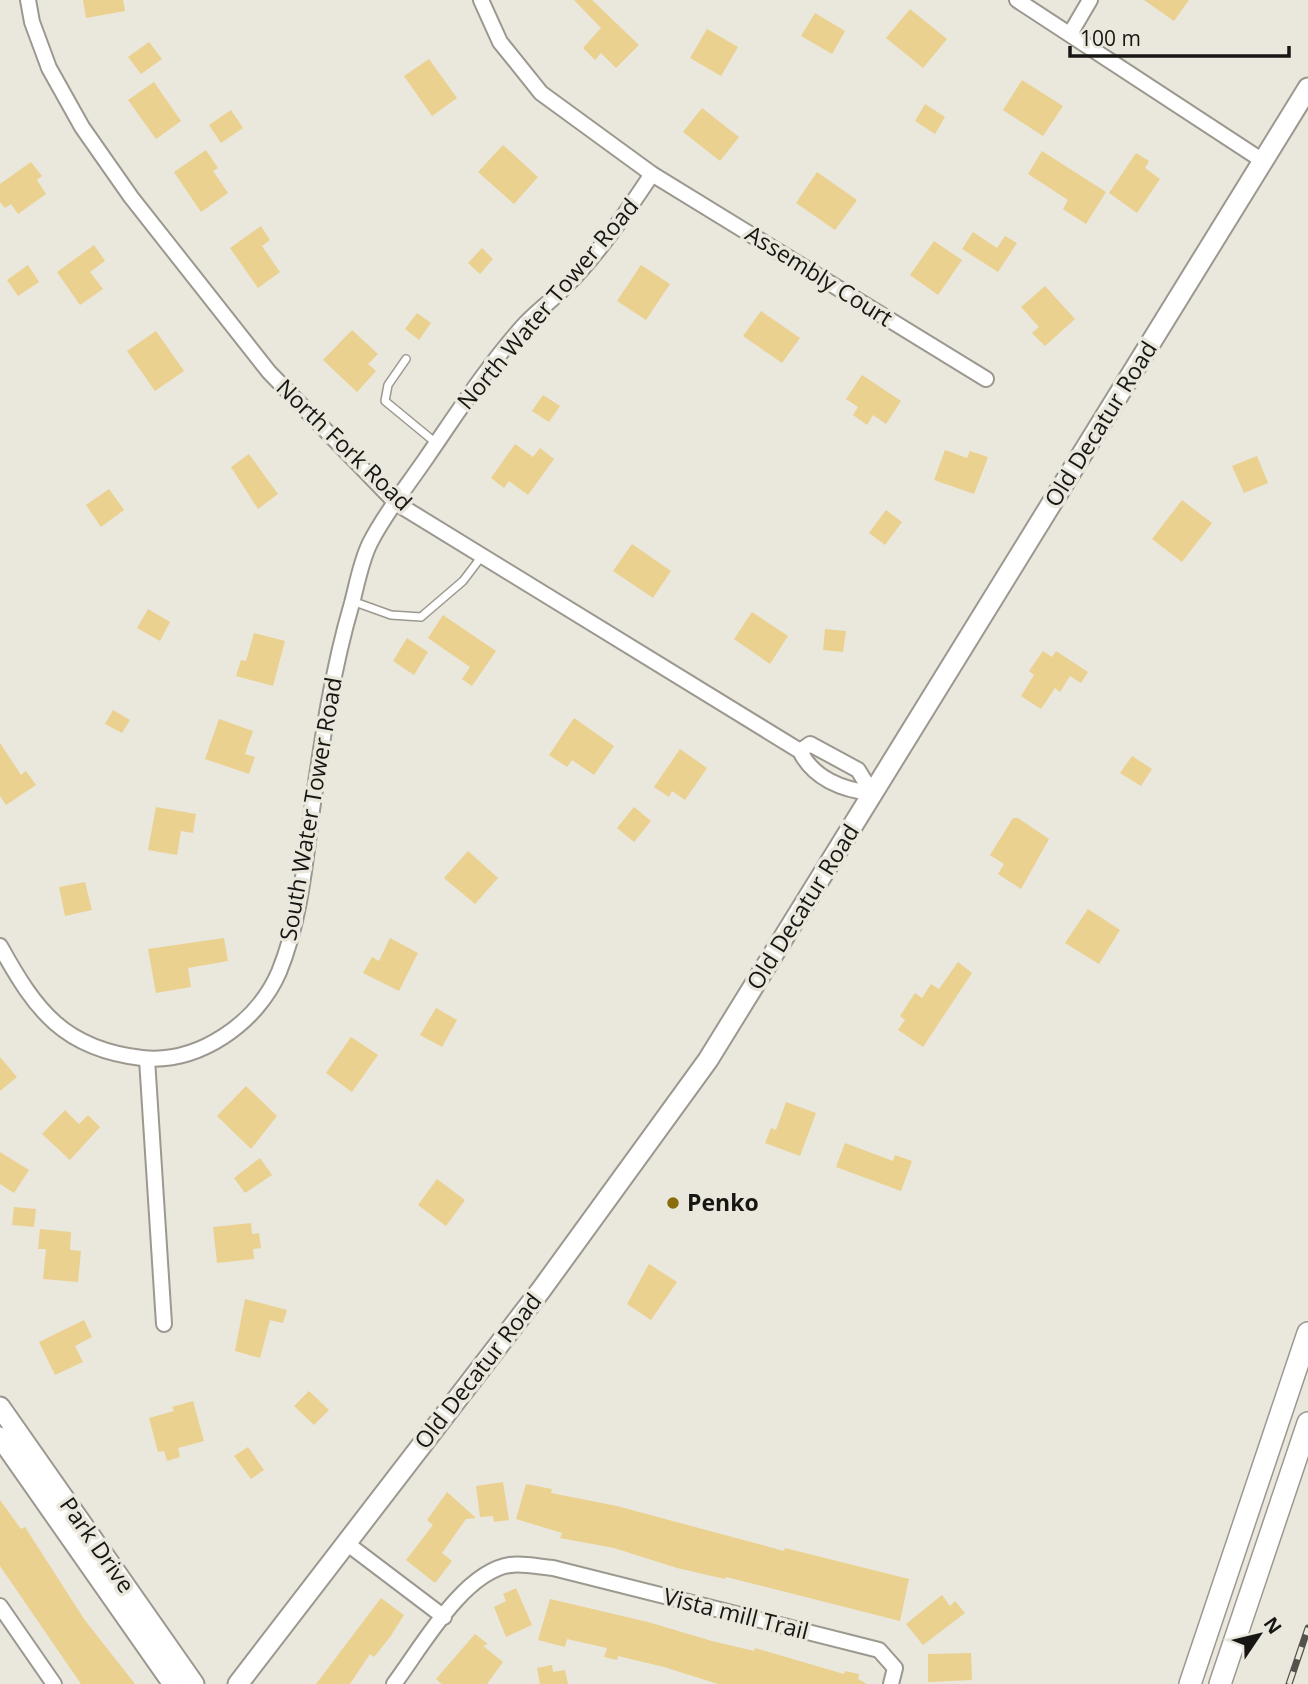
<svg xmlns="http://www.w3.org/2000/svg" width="1308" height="1684" font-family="'Open Sans',sans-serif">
<rect width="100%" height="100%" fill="#eae7dd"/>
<g fill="#ead18f">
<polygon points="83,0 123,0 125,11 86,18"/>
<polygon points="574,0 592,0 639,45 616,68 601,53 595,60 583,48 601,28"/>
<polygon points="1144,0 1189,0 1174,21"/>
<polygon points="910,9 947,39 923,68 886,38"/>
<polygon points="815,13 845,31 832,54 801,36"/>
<polygon points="707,29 738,47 721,76 690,58"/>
<polygon points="149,42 162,59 141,74 128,57"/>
<polygon points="429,59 457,98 432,116 404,76"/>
<polygon points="1022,80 1063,106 1043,136 1003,110"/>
<polygon points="154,82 181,121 156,139 128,100"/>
<polygon points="925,104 945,117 935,134 915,121"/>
<polygon points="702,108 739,137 720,161 683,132"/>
<polygon points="231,110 243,128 221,143 209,125"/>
<polygon points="503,145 538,177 514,204 478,172"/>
<polygon points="206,150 218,168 213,171 228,193 201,212 174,172"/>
<polygon points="1042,151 1106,192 1086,224 1063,209 1068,200 1028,174"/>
<polygon points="1136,153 1149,161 1145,168 1160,179 1137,213 1109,193"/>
<polygon points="31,162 42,176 37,180 46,194 18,214 11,204 5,208 0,202 0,184"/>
<polygon points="817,172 857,200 835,230 796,203"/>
<polygon points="261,226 270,240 262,246 280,272 258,288 230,248"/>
<polygon points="973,232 997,248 1005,236 1017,243 998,272 962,249"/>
<polygon points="934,241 962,260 938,295 910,275"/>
<polygon points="94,245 105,261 90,272 103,289 80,305 57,272"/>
<polygon points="482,248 493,259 480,274 468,263"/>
<polygon points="28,265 39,282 18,296 7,280"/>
<polygon points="641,265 670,284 646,320 617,301"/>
<polygon points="1045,286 1075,319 1045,346 1032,333 1039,327 1021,307"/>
<polygon points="761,311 800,338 782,363 743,336"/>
<polygon points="417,313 431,323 419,340 405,329"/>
<polygon points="352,330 378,354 368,364 376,371 357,392 323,360"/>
<polygon points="156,331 184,371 155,391 127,351"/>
<polygon points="862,375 901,401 886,424 873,415 867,425 853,415 858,407 846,399"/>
<polygon points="543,395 560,406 549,422 532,411"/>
<polygon points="515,444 533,457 540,448 554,459 528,495 509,481 504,488 491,478"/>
<polygon points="945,450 967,458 970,451 988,457 974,494 934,480"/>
<polygon points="249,454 278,494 258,509 231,467"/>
<polygon points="1257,456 1268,483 1244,493 1232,466"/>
<polygon points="109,489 124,510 101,527 86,505"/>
<polygon points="1182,500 1212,523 1182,562 1152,539"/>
<polygon points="886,510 902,522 885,545 869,533"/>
<polygon points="632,544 671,571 653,598 613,571"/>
<polygon points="148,609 170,622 160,641 137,628"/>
<polygon points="752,612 788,636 770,664 734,639"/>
<polygon points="443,615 496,651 472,686 462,679 470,667 428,638"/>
<polygon points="825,629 846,631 843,652 823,650"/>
<polygon points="254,633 285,641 273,686 236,676 241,660 246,661"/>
<polygon points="407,638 428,652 414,675 393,661"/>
<polygon points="1043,651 1052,657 1056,651 1088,672 1081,683 1070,676 1060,692 1055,688 1041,709 1021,696 1034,675 1029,671"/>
<polygon points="113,710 130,720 122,733 105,724"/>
<polygon points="574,718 614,746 594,775 572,760 567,767 549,755"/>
<polygon points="219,719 253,731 245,754 255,757 249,774 205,759"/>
<polygon points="0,743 21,775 26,771 36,785 6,805 0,796"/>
<polygon points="680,749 707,768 685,800 672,791 669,797 654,787"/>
<polygon points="1132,756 1152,769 1141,786 1120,773"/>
<polygon points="156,807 196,814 193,833 181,831 177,855 148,850"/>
<polygon points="634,807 651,821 634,842 617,828"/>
<polygon points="1013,818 1018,818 1049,839 1021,889 998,874 1004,864 990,855"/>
<polygon points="468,851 498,878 475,904 444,878"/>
<polygon points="85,882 92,910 65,916 59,887"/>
<polygon points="1088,909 1120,930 1099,964 1065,943"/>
<polygon points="224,938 228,961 188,968 191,987 156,993 148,949"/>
<polygon points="390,938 418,953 399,991 363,973 372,957 379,961"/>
<polygon points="958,962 972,973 923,1047 898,1030 905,1020 900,1016 915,993 922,998 931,984 939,989"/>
<polygon points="436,1008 457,1020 442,1047 420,1035"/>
<polygon points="351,1037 378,1055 352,1092 326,1073"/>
<polygon points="0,1057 17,1077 0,1091"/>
<polygon points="246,1086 277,1116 251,1149 217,1116"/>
<polygon points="786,1102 816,1113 800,1156 765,1143 771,1128 776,1130"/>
<polygon points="65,1110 79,1124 88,1115 100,1127 70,1160 42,1134"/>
<polygon points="845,1143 893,1161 895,1155 912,1161 901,1191 836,1167"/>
<polygon points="0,1152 29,1170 14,1193 0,1184"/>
<polygon points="260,1158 272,1175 245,1193 234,1178"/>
<polygon points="437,1179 465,1200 446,1226 418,1205"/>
<polygon points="14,1207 36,1209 34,1227 12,1225"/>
<polygon points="251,1223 252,1234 259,1233 261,1248 253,1249 254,1259 217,1263 213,1227"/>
<polygon points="40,1229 71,1232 70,1250 81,1251 78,1282 43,1279 46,1249 38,1249"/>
<polygon points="649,1264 677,1282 651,1320 627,1304"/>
<polygon points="245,1299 287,1310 283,1323 270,1320 260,1358 235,1351"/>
<polygon points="84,1320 92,1337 75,1346 83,1362 55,1375 39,1342"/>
<polygon points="309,1391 329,1410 314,1425 294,1406"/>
<polygon points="193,1401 204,1441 178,1448 180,1457 167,1461 164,1451 158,1452 149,1418 174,1411 172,1407"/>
<polygon points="248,1447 264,1470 251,1479 234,1456"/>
<polygon points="503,1482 509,1520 494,1522 493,1516 480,1517 476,1486"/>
<polygon points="526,1484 552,1489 551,1493 617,1506 784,1551 785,1548 909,1579 900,1621 726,1577 725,1579 677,1568 614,1548 560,1538 562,1533 516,1519"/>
<polygon points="447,1492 476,1518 466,1519 442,1553 452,1561 435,1583 406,1560 433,1525 427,1520"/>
<polygon points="0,1500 21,1529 25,1527 84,1619 135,1684 81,1684 0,1566"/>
<polygon points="516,1588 532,1625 506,1637 494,1607 506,1601 503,1594"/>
<polygon points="942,1595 950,1606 955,1601 965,1613 923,1645 906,1624"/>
<polygon points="381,1598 404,1615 390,1637 374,1657 370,1654 350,1684 316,1684"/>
<polygon points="550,1599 648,1622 712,1641 754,1651 755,1648 844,1674 845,1671 859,1674 858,1679 867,1684 718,1684 664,1667 618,1656 617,1660 604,1657 607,1648 567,1639 565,1647 538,1640"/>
<polygon points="475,1634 488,1644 483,1646 503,1662 487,1684 442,1684 436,1679"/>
<polygon points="971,1653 972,1680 928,1682 928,1654"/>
<polygon points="552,1665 553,1672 565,1670 568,1684 540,1684 537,1668"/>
</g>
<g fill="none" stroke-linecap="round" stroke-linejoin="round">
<g stroke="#9c9890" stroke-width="10">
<g id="lane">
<polyline points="406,359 388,385 385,401 436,443"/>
<polyline points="352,601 391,615 421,617 463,581 482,556"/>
</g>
</g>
<g stroke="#9c9890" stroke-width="18">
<g id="street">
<path d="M28,0L32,22L49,68L82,127L131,197L269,372L396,503L800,751C813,778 842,790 872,793"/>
<polyline points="481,0 500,42 541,93 652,174 986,379"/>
<polyline points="1017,0 1263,161"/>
<polyline points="1070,34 1090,0"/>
<polyline points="800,751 810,744 858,770 872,793"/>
<path d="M0,946C36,1011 64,1049 142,1058C199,1064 257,1023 279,972C300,921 305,864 312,810C322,741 332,671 352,603C357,584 361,561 370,543C385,513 408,485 427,457C458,412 488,365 525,324C538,310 554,299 567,285C600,252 626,213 652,174"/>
<polyline points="147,1059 164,1324"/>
<polyline points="345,1542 444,1617"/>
<polyline points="0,1606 54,1684"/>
<path d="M394,1684C421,1648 463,1572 510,1565C524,1563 539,1567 553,1568L879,1650L895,1668L891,1684"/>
</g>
</g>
<g stroke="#9c9890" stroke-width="23">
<g id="secondary">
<polyline points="0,1407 194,1684"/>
<polyline points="0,1437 173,1684"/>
<polyline points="238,1684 541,1290 708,1060 1308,88"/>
</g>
</g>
<g stroke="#9c9890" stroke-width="24">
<g id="primary">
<polyline points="1190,1684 1308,1333"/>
<polyline points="1220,1684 1308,1423"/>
</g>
</g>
<use href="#lane" stroke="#fff" stroke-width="7"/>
<use href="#street" stroke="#fff" stroke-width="14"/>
<use href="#secondary" stroke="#fff" stroke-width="19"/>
<use href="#primary" stroke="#fff" stroke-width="21"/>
<g stroke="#53524d" stroke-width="7">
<polyline id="rail" points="1289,1684 1308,1628"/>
</g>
<use href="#rail" stroke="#eae7dd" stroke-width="4.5" stroke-dasharray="13" stroke-linecap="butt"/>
</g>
<circle fill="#896c0c" stroke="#eae7dd" stroke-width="2.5" cx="673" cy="1203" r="7"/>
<g text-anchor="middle" stroke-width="7" stroke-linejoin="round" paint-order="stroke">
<g font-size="23" fill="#171613" stroke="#eae7dd">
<text transform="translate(819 276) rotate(32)" y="8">Assembly Court</text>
<text transform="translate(548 304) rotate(-50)" y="8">North Water Tower Road</text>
<text transform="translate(1101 424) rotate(-58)" y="8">Old Decatur Road</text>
<text transform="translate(344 445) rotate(44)" y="8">North Fork Road</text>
<text transform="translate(311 809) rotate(-80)" y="8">South Water Tower Road</text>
<text transform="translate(803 907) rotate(-58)" y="8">Old Decatur Road</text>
<text transform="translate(478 1371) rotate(-52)" y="8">Old Decatur Road</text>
<text transform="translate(97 1545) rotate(55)" y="8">Park Drive</text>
<text transform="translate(736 1614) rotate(14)" y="8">Vista mill Trail</text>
</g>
<g font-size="23" font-weight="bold" fill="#171613" stroke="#eae7dd" text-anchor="start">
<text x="687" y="1211">Penko</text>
</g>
</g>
<g transform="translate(1259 1635) rotate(55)" stroke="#eae7dd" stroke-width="5" paint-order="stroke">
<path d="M0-5L12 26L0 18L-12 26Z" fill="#171613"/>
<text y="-10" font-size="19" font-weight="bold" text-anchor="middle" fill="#171613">N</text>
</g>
<path d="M1070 46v10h219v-10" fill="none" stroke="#171613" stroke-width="3.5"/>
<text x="1080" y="46" font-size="21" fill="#171613" stroke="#eae7dd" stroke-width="5" paint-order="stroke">100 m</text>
</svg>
